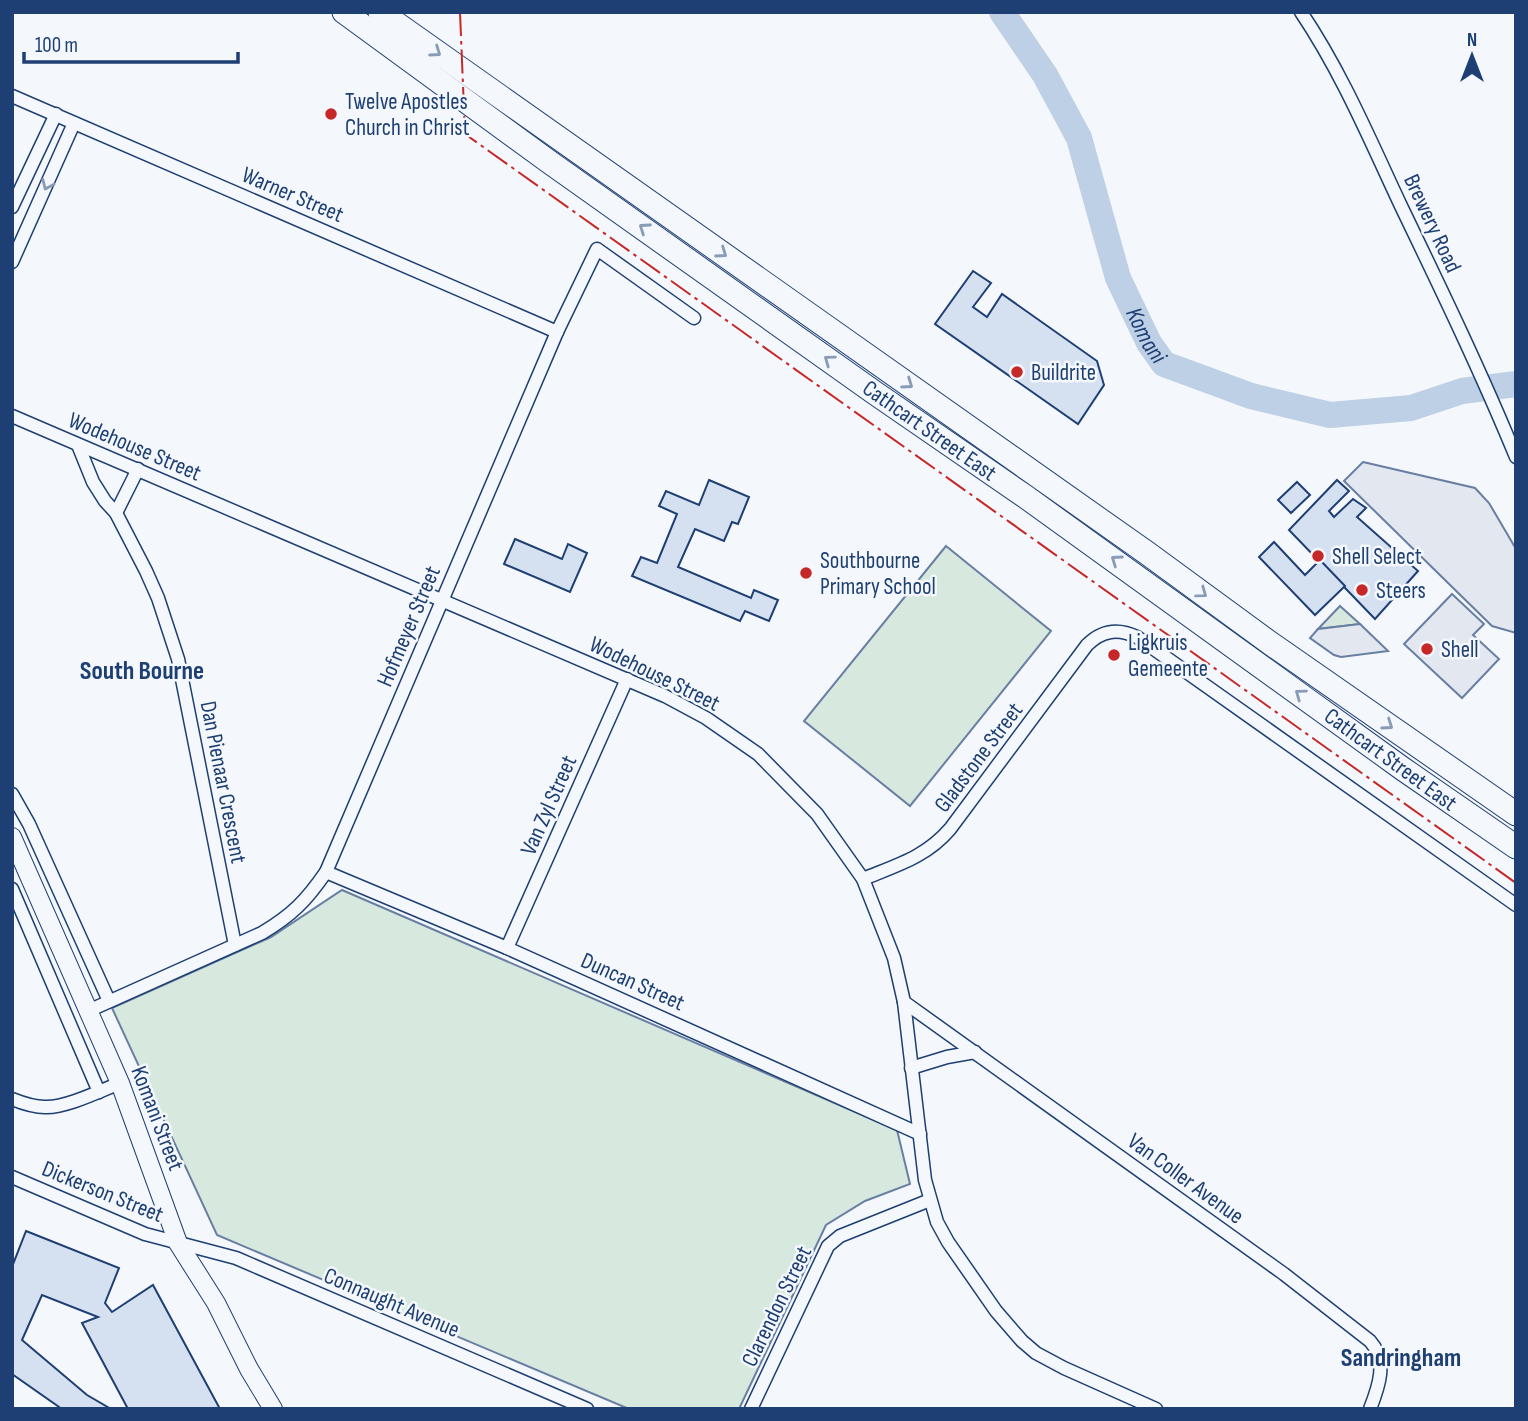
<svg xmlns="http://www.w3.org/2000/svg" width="1528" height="1421" font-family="'Sofia Sans Condensed',sans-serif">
<rect width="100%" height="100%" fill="#f4f7fb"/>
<g fill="#d7e8df" stroke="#687fa3" stroke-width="2">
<polygon points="946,546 1051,631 910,806 804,721"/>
<polygon points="1340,606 1360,624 1318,629"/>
<polygon points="342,890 897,1130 910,1184 865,1201 826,1225 739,1409 629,1409 217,1235 112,1008 271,937"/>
</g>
<g fill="#e3e8f0" stroke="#687fa3" stroke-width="2">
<polygon points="1363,462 1475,488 1489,503 1516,549 1516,633 1492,626 1344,481"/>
<polygon points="1452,594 1484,624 1473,635 1499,659 1462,698 1404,644"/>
<polygon points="1360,624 1388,651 1341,657 1334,655 1310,638 1318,629"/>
</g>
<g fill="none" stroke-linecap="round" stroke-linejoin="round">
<path stroke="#bed0e5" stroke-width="26" id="s1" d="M1002,12L1045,75L1079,138L1118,278L1149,343L1164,364L1251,396L1330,415L1411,408L1462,391L1516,384"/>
</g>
<g fill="#d5e0f0" stroke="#1d3f73" stroke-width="2">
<polygon points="973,271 991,283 973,307 987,317 1002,294 1097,361 1104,385 1078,424 935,324"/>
<polygon points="709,480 749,497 738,524 732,522 724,541 695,529 678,567 751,598 754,590 778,600 769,621 745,611 740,621 632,576 641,557 657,563 677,514 659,506 666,491 699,505"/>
<polygon points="1337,480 1349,491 1329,511 1334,517 1353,499 1366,508 1357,517 1418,571 1375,619 1289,530"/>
<polygon points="1297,482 1310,495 1291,513 1278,500"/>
<polygon points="515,539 562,559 568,544 587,553 570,592 504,564"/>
<polygon points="1274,542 1305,575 1320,560 1345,586 1315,615 1259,557"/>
<polygon points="26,1231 119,1268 105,1303 112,1312 153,1285 220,1409 128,1409 82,1323 98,1317 42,1295 22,1340 87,1395 111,1409 62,1409 12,1374 12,1267"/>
</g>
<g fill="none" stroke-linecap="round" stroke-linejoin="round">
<g stroke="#1d3f73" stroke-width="15">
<g id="street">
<path d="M1301,12C1342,73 1370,140 1401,206C1441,289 1481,372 1516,457"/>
<polyline points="12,96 557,332"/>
<polyline points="12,207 56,114"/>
<polyline points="12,262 74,123"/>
<polyline points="12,416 665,696 706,718 758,754 817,814 863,879 894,958 904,1002 925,1180 937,1222 948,1242 996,1311 1022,1341 1036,1353 1064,1368 1156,1409"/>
<polyline points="78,445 93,482 105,501 116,513 146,571 158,598 178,659 235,945"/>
<polyline points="116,513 138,469"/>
<polyline points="12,794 29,824 109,1001"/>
<polyline points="326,872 507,948 920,1134"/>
<path d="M863,879C897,865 926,857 950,829L1087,645C1102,630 1118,628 1137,637L1516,905"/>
<polyline points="12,889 99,1092"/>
<polyline points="507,948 627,679"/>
<path d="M904,1002L1284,1274L1370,1341C1388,1361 1379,1386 1370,1409"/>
<path d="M88,1011L262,933C292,915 306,901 326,872L557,332L597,249L694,318"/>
<polyline points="911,1068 947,1057 975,1052"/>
<path d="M12,1099C22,1103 34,1107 45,1107C65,1108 100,1091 120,1083"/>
<polyline points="12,1177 145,1234 236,1258 587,1409"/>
<polyline points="751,1409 828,1246 840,1236 930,1200"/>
</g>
</g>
<g stroke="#1d3f73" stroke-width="20">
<polyline id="secondary" points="12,837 120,1083 178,1243 216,1303 249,1369 273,1409"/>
</g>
<g stroke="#1d3f73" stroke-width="25">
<g id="highway">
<polyline points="344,12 548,161 875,393 1026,497 1403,769 1516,847"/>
<polyline points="380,12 1147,553 1270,643 1516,814"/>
</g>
</g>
<use href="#street" stroke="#f4f7fb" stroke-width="12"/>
<use href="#secondary" stroke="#f4f7fb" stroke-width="18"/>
<use href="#highway" stroke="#f4f7fb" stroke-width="23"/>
<polyline stroke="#c62828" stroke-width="2" stroke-dasharray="24 5 3.5 5" stroke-linecap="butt" points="460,12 465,134 1516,883"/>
</g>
<defs><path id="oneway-chevron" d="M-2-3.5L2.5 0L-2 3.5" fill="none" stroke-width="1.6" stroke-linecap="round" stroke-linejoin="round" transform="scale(1.75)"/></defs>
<g stroke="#889bb7">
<use href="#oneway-chevron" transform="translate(436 52) rotate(35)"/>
<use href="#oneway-chevron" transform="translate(47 185) rotate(114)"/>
<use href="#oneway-chevron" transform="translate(644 228) rotate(-145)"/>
<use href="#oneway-chevron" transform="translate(722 253) rotate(35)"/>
<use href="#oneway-chevron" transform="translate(829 360) rotate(-144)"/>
<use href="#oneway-chevron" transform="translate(908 384) rotate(35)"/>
<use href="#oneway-chevron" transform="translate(1116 560) rotate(-145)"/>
<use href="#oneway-chevron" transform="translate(1202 593) rotate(36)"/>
<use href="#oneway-chevron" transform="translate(1300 694) rotate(-144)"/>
<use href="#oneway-chevron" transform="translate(1388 725) rotate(35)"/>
</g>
<g fill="#c62828" stroke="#f4f7fb" stroke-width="2.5">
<circle cx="331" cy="114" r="7"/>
<circle cx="1017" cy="372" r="7"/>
<circle cx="1318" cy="556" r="7"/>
<circle cx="806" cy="573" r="7"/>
<circle cx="1362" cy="590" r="7"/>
<circle cx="1427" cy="649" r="7"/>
<circle cx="1114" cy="655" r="7"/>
</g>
<g text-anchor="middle" stroke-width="5" stroke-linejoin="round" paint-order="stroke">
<g font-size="23" fill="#1d3f73" stroke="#f4f7fb" text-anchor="start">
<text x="345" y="109">Twelve Apostles<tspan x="345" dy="26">Church in Christ</tspan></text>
<text x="1031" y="380">Buildrite</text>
<text x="1332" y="564">Shell Select</text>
<text x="820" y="568">Southbourne<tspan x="820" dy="26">Primary School</tspan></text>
<text x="1376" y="598">Steers</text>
<text x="1128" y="650">Ligkruis<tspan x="1128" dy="26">Gemeente</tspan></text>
<text x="1441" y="657">Shell</text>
</g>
<g font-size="23" fill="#1d3f73" stroke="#f4f7fb">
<text transform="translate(293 194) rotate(23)" y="8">Warner Street</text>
<text transform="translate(1433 223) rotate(65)" y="8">Brewery Road</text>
<text transform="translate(930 430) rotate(35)" y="8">Cathcart Street East</text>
<text transform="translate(135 446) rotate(23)" y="8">Wodehouse Street</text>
<text transform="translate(408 626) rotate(-67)" y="8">Hofmeyer Street</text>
<text transform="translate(655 673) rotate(26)" y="8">Wodehouse Street</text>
<text transform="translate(978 757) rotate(-53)" y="8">Gladstone Street</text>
<text transform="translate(1391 759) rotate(36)" y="8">Cathcart Street East</text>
<text transform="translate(224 782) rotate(79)" y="8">Dan Pienaar Crescent</text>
<text transform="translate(548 805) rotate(-66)" y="8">Van Zyl Street</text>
<text transform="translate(633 981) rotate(24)" y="8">Duncan Street</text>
<text transform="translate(158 1118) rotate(69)" y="8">Komani Street</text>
<text transform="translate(1186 1178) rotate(36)" y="8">Van Coller Avenue</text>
<text transform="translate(103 1191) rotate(22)" y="8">Dickerson Street</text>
<text transform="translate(392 1302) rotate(23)" y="8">Connaught Avenue</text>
<text transform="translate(776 1306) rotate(-64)" y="8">Clarendon Street</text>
</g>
<g font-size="24" font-style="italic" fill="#1d3f73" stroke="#f4f7fb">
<text dy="8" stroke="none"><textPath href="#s1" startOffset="357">Komani</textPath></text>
</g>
<g font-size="26" font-weight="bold" fill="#1d3f73" stroke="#f4f7fb">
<text x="142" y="679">South Bourne</text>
<text x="1401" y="1366">Sandringham</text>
</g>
</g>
<rect width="1528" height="1421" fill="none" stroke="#1d3f73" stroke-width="28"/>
<g transform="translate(1472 56)" stroke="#f4f7fb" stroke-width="5" paint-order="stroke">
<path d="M0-5L12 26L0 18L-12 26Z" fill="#1d3f73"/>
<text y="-10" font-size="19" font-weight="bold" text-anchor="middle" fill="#1d3f73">N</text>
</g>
<path d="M24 52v10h214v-10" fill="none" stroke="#1d3f73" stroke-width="3.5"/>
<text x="35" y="52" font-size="21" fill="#1d3f73" stroke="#f4f7fb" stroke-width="5" paint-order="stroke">100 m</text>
</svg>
